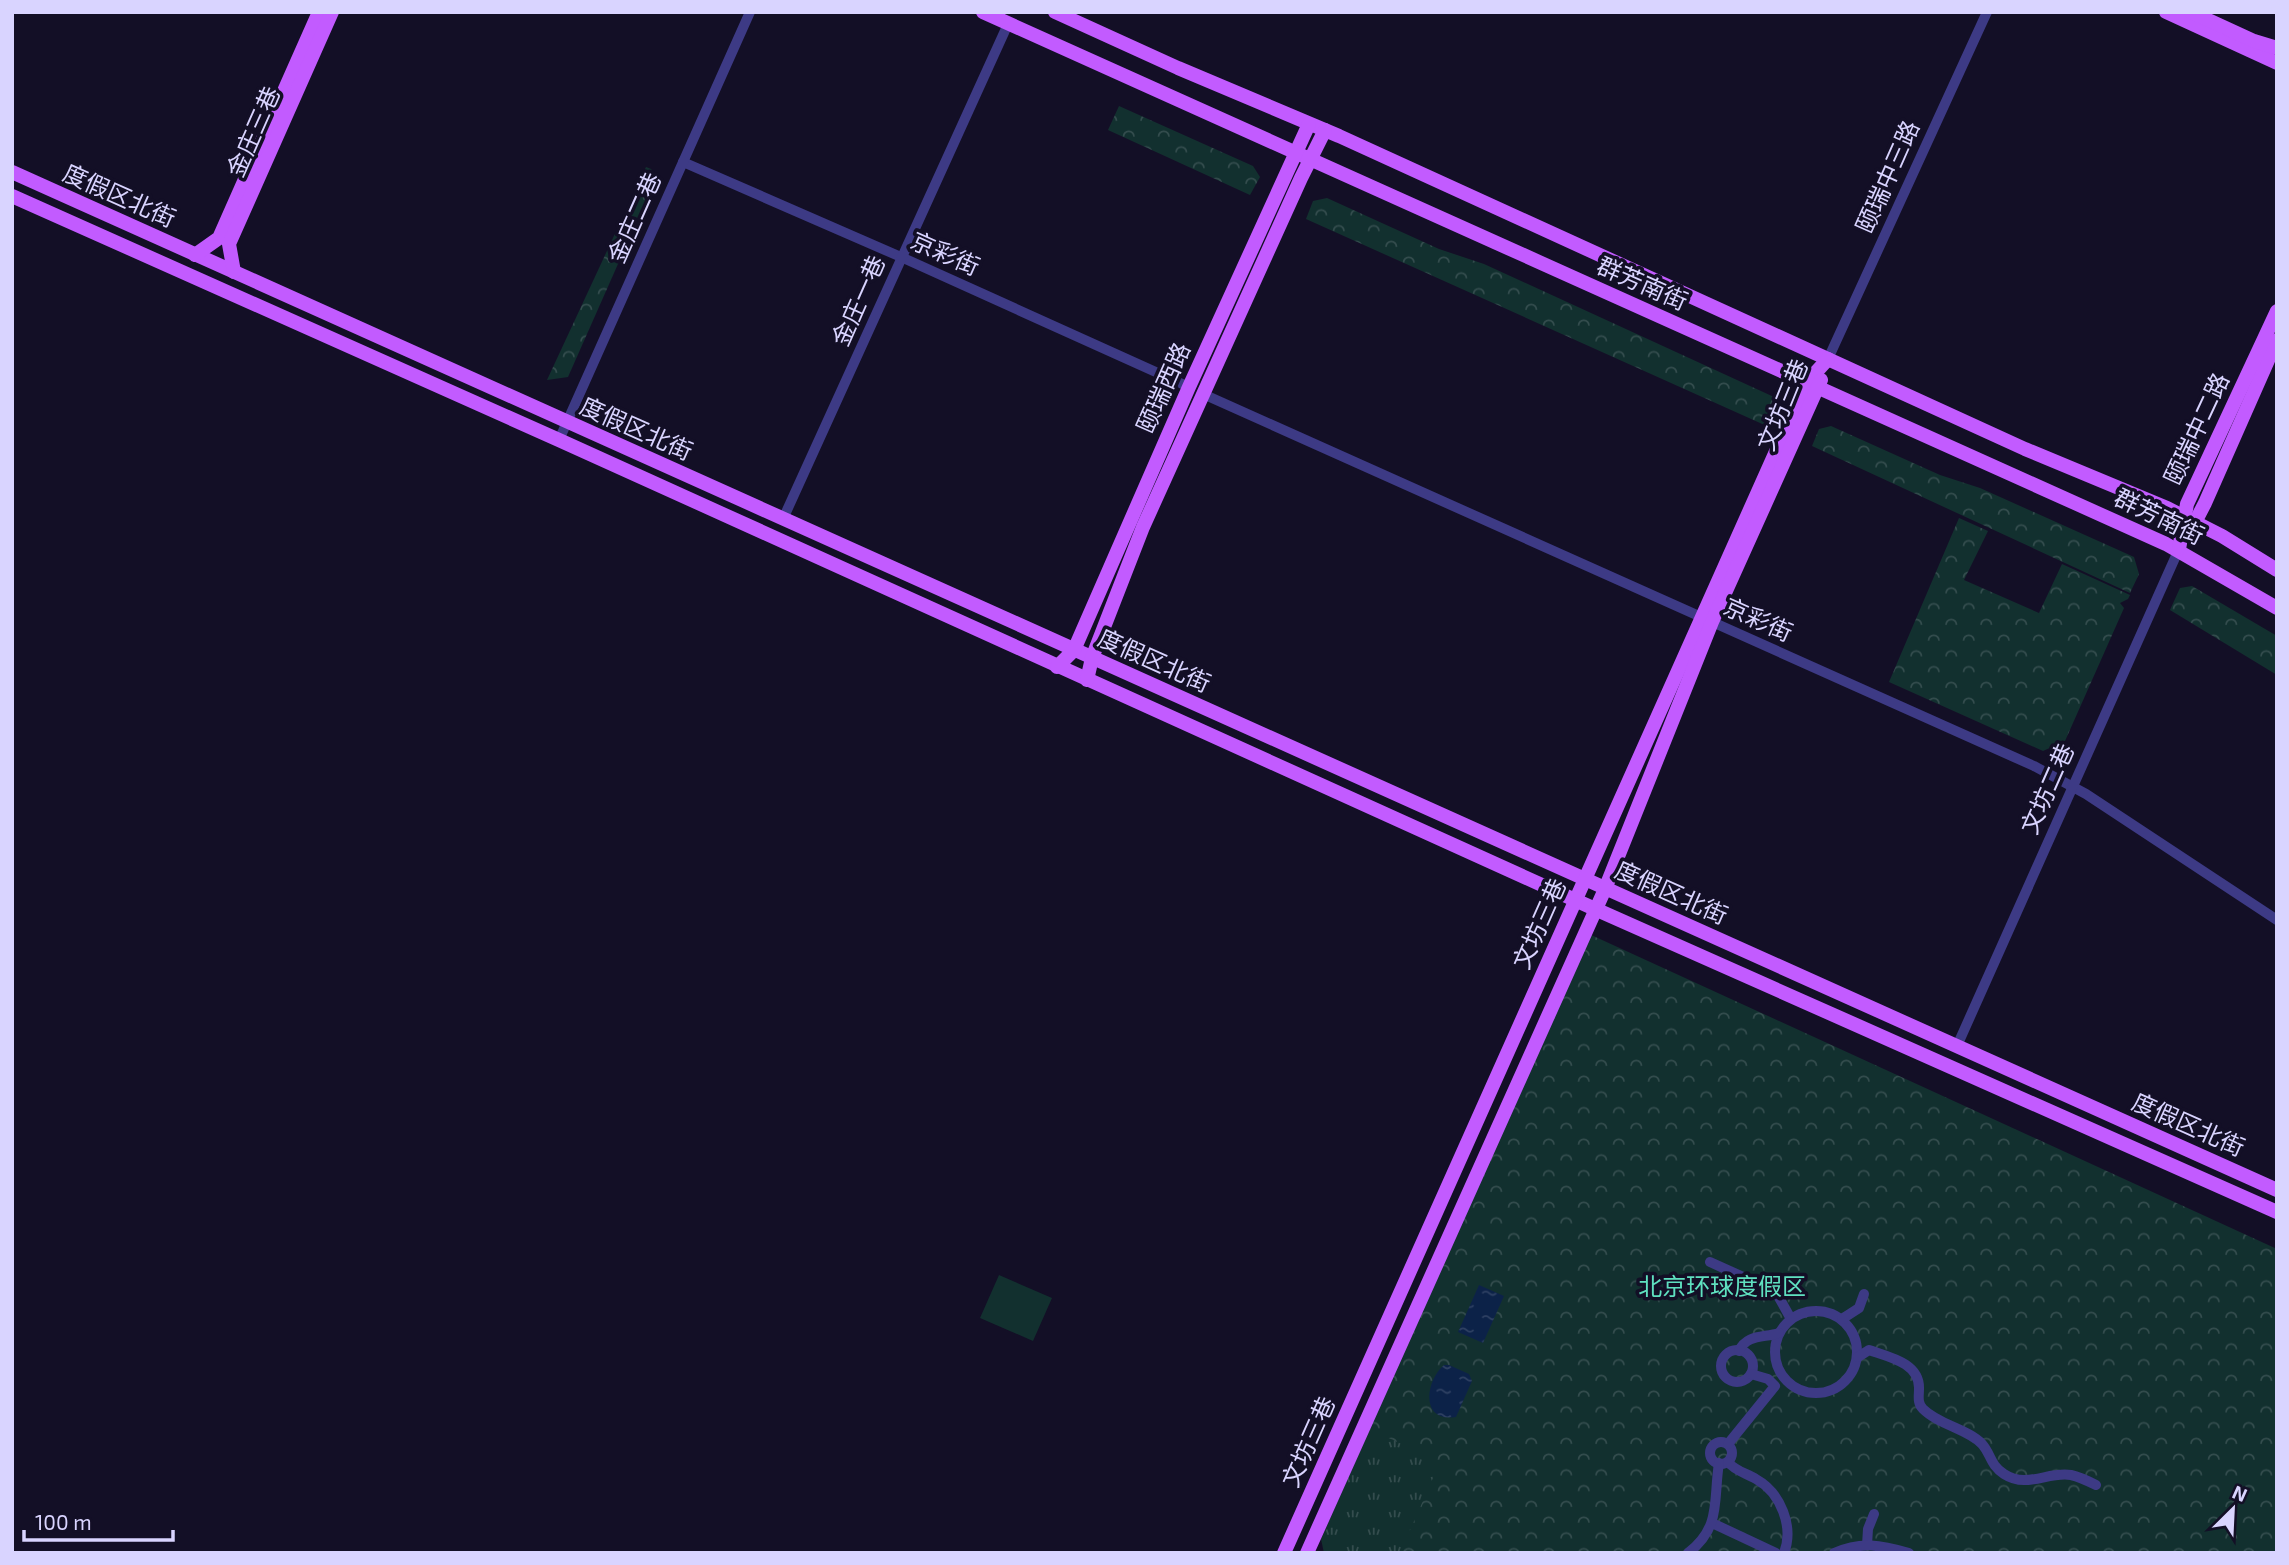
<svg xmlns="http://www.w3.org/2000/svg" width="2289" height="1565" font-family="'Exo 2','Noto Sans SC',sans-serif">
<defs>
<pattern id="grass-tufts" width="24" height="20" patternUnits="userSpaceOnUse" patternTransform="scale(1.75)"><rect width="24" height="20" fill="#12302f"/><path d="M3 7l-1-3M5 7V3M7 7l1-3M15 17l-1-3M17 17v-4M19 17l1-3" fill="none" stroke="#344d4e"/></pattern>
<pattern id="forest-crowns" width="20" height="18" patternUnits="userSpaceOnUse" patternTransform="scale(1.75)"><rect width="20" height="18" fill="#12302f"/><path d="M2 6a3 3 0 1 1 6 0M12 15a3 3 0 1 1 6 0" fill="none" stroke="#344d4e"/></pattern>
<pattern id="water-ripples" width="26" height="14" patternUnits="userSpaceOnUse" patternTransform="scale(1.75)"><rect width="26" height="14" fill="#0c2248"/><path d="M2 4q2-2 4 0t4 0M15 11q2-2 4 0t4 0" fill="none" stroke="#2f4163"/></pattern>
</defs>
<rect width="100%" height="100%" fill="#130f26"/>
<polygon fill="url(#grass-tufts)" points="1377,1413 1452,1443 1413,1553 1324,1553 1321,1539"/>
<g fill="url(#forest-crowns)">
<polygon points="1119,106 1253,166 1260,177 1250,195 1108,130"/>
<polygon points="646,167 651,169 656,178 568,377 547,380"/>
<polygon points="1327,198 1439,249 1484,264 1774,397 1777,408 1769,427 1306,219 1313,201"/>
<polygon points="1831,426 1940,475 1980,488 2134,557 2139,574 2130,593 1812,446 1819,429"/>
<polygon points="1959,518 1988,531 1964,580 2039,613 2062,564 2130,595 2128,599 2120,603 2124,608 2065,741 2043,751 1889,682"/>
<polygon points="2192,586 2277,636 2277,675 2170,610 2180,588"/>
<polygon points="1589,934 2277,1249 2277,1553 1400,1553 1440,1462 1365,1427"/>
</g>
<polygon fill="#12302f" points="999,1275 1052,1298 1033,1341 980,1318"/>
<g fill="url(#water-ripples)">
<polygon points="1479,1285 1504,1296 1483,1343 1458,1332"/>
<path d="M1444,1365H1449L1469,1374L1472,1381L1456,1417C1420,1423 1425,1381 1444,1365Z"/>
</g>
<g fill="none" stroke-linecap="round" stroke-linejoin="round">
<g stroke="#3d3a85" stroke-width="10">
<polyline points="683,162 901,257 1189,387"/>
<polyline points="1828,359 1987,12"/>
<polyline points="1203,394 2034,766 2086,794 2277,920"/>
<polyline points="559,440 750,12"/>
<polyline points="783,519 1008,24"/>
<polyline points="1957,1046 2179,549"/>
<polyline points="1710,1262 1772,1290 1777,1294 1791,1319"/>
<circle cx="1816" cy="1352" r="41"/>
<polyline points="1842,1319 1859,1308 1864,1294"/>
<circle cx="1737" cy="1366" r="16"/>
<path d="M1739,1351C1747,1334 1763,1338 1779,1333"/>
<path d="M1858,1357L1869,1350C1889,1357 1920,1363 1919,1389C1919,1396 1917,1403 1923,1409C1939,1425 1968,1429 1982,1444C1991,1454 1990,1465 2004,1474C2027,1489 2048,1471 2071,1475C2080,1477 2088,1481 2096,1485"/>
<circle cx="1721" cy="1453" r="11"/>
<polyline points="1728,1444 1775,1386 1768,1379 1751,1374"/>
<path d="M1728,1462C1735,1471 1746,1473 1756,1479C1781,1493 1794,1527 1784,1553"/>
<polyline points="1712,1523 1776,1553"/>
<polyline points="1867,1545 1868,1529 1874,1514"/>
<path d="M1688,1553C1722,1527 1713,1500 1719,1463"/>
<path d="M1834,1553C1861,1541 1881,1545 1909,1553"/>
</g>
<g stroke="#c25bff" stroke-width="14">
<polyline points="983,12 2166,544 2277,608"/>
<polyline points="1055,12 1178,68 1339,136 2025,449 2167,508 2222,536 2277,570"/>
<polyline points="2166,12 2277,63"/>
<polyline points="2191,12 2254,41 2277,48"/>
<polyline points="12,172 2277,1190"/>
<polyline points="12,196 559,440 1595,909 2277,1212"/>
<polyline points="195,255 219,238 319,12"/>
<polyline points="234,272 229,244 332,12"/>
<polyline points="2191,530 2205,503 2277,340"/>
<polyline points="2179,549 2187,504 2277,311"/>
<polyline points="1057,667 1074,650 1189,387 1309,124"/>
<polyline points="1087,680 1092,658 1143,527 1301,178 1325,130"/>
<polyline points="1284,1553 1807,382 1828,359"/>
<polyline points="1307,1553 1605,889 1712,622 1821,380"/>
</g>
</g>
<g text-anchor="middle" stroke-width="7" stroke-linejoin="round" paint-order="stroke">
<g font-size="24" fill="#d9d4ff" stroke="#130f26">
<text transform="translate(254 132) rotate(-66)" y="8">金庄三巷</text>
<text transform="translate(1888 177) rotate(-66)" y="8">颐瑞中三路</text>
<text transform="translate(119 196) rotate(24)" y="8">度假区北街</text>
<text transform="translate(635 218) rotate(-66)" y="8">金庄二巷</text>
<text transform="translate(945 254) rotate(24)" y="8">京彩街</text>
<text transform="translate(1642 284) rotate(24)" y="8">群芳南街</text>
<text transform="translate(859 301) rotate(-66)" y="8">金庄一巷</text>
<text transform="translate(1164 388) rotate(-66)" y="8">颐瑞西路</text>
<text transform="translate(1783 405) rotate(-68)" y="8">文坊三巷</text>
<text transform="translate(636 429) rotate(24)" y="8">度假区北街</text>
<text transform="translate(2197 429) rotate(-65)" y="8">颐瑞中二路</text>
<text transform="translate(2159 517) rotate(26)" y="8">群芳南街</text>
<text transform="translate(1758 620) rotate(24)" y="8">京彩街</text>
<text transform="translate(1154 661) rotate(24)" y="8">度假区北街</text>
<text transform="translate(2048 789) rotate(-66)" y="8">文坊二巷</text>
<text transform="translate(1671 893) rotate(24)" y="8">度假区北街</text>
<text transform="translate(1540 924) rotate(-66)" y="8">文坊三巷</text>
<text transform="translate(2188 1125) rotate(24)" y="8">度假区北街</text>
<text transform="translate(1309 1442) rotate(-66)" y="8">文坊三巷</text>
</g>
<g font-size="24" fill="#5fe0c0" stroke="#130f26">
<text x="1722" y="1295">北京环球度假区</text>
</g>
</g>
<rect width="2289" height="1565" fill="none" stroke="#d9d4ff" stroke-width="28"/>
<g transform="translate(2233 1509) rotate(24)" stroke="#130f26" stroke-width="5" paint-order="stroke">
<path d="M0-5L12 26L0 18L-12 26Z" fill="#d9d4ff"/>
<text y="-10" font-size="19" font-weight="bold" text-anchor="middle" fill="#d9d4ff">N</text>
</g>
<path d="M24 1530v10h149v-10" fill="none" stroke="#d9d4ff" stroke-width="3.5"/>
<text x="35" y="1530" font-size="21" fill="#d9d4ff" stroke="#130f26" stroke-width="5" paint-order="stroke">100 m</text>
</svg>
